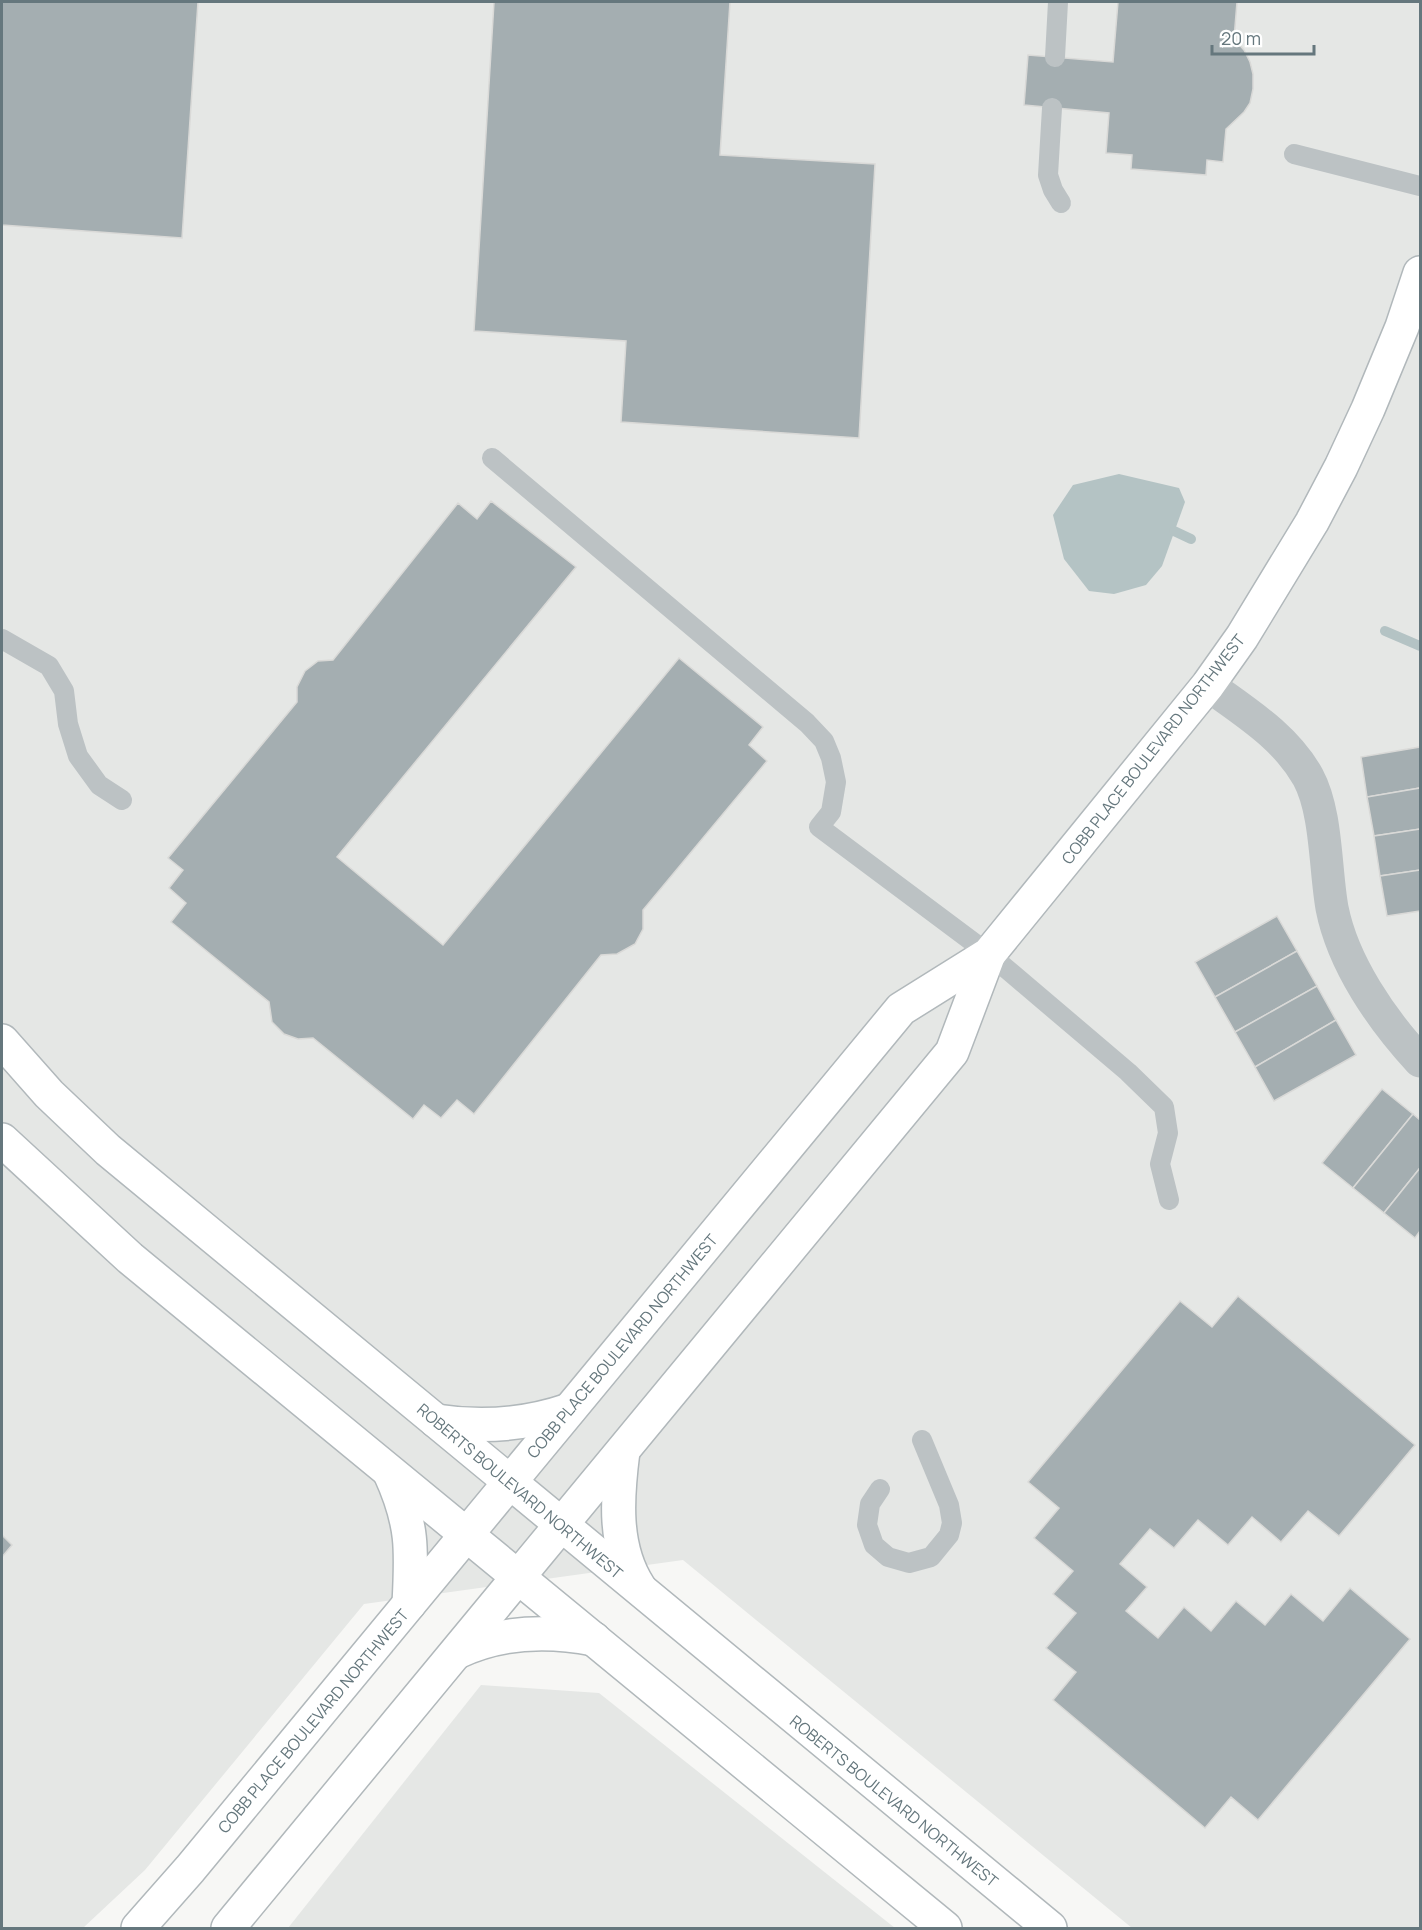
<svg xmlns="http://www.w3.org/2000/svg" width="1422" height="1930" font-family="Manrope,sans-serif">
<rect width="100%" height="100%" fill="#f7f7f5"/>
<g fill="#e5e7e5">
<polygon points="2,2 1420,2 1420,1928 1132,1928 683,1560 364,1604 145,1870 83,1928 2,1928"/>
<polygon points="481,1685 599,1693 895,1928 288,1928"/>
</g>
<polygon fill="#b4c3c4" points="1119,474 1179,488 1185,502 1162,566 1146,585 1114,594 1089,591 1064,559 1053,515 1073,485"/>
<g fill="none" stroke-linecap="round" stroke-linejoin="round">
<g stroke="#b4c3c4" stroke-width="10">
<polyline points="1174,531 1191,539"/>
<polyline points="1385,631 1420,646"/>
</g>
</g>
<g fill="#a4aeb1" stroke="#d9d9d7" stroke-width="1.5">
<polygon points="2,2 198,2 182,238 2,225"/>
<polygon points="494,2 730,2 720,155 875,164 859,438 621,422 626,341 474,331"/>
<polygon points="1118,2 1237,2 1234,39 1244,50 1250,62 1253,74 1253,89 1250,103 1244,112 1226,129 1223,162 1207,160 1206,175 1131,169 1132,155 1106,153 1109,113 1024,105 1028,55 1113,62"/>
<polygon points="491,501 576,567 337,857 443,945 679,658 763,727 749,745 767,761 643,910 643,929 635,944 617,954 601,955 474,1114 457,1100 441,1118 424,1105 413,1119 313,1038 298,1039 284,1034 272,1022 269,1002 171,922 186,903 169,888 183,870 168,858 297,702 297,687 305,671 318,661 333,660 458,503 477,519"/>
<polygon points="1420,747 1420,788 1367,797 1361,757"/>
<polygon points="1420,788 1420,829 1374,836 1367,797"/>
<polygon points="1420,829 1420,870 1380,876 1374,836"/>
<polygon points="1420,870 1420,911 1387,916 1380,876"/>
<polygon points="1277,916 1297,951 1215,997 1195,962"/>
<polygon points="1297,951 1317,986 1235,1032 1215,997"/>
<polygon points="1317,986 1336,1020 1255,1067 1235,1032"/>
<polygon points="1336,1020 1356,1055 1274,1101 1255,1067"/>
<polygon points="1382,1089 1413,1114 1353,1188 1322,1163"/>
<polygon points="1413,1114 1420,1120 1420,1168 1384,1213 1353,1188"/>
<polygon points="1420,1168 1420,1231 1415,1238 1384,1213"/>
<polygon points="1238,1296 1415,1445 1339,1536 1308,1511 1281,1542 1252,1517 1228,1545 1198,1520 1174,1548 1150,1529 1120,1564 1147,1587 1126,1611 1158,1638 1184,1607 1211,1631 1236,1601 1265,1625 1291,1594 1323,1621 1350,1588 1410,1639 1258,1820 1231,1797 1205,1828 1053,1700 1076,1672 1046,1648 1076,1613 1053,1594 1073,1571 1034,1538 1059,1508 1028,1482 1180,1301 1212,1327"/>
<polygon points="2,1535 12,1545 2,1557"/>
</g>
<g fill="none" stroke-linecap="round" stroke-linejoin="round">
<g stroke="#b1b8bb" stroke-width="36">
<g id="secondary">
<polyline points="2,1041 49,1094 108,1150 1050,1928"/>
<polyline points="2,1140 130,1258 945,1928"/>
<path d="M436,1421C481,1428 525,1425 569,1410"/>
<path d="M623,1451C617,1497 613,1547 639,1587"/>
<path d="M390,1473C413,1523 412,1550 409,1604"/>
<path d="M457,1652C501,1631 548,1630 594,1639"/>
<polyline points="138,1928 190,1869 901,1009 989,954 1208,685 1242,637 1312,522 1341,467 1368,409 1402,327 1420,273"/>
<polyline points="228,1928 952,1052 989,954"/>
</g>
</g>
<g stroke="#bcc2c4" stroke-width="20">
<polyline points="1055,57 1058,2"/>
<polyline points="1052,108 1048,175 1053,190 1061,203"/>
<polyline points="1294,154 1420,186"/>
<polyline points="492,458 807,723 824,741 831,758 836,782 831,812 819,827 989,954 1128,1072 1164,1107 1168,1133 1160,1164 1169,1200"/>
<polyline points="2,639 49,666 64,691 68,724 78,756 99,785 122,800"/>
<polyline points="880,1489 870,1504 867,1525 874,1545 888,1557 909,1563 931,1557 949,1535 952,1523 949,1505 922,1440"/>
</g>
<path stroke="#bcc2c4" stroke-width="33" d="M1208,685C1245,712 1285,736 1308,777C1327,812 1325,869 1332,908C1343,964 1382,1020 1420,1061"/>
<use href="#secondary" stroke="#fff" stroke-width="33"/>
</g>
<g text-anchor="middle" stroke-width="6" stroke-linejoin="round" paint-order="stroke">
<g font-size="16" fill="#65777d" stroke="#fff">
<text transform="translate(1153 749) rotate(-52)" y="6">COBB PLACE BOULEVARD NORTHWEST</text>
<text transform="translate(622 1346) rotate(-50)" y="6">COBB PLACE BOULEVARD NORTHWEST</text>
<text transform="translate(520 1491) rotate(40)" y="6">ROBERTS BOULEVARD NORTHWEST</text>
<text transform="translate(313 1721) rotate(-50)" y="6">COBB PLACE BOULEVARD NORTHWEST</text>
<text transform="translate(894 1801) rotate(39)" y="6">ROBERTS BOULEVARD NORTHWEST</text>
</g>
</g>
<rect width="1422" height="1930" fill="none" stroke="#65777d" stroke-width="6"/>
<path d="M1212 45v9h102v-9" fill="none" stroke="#65777d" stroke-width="3"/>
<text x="1221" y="45" font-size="18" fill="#65777d" stroke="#ffffff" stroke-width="4.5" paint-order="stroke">20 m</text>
</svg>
